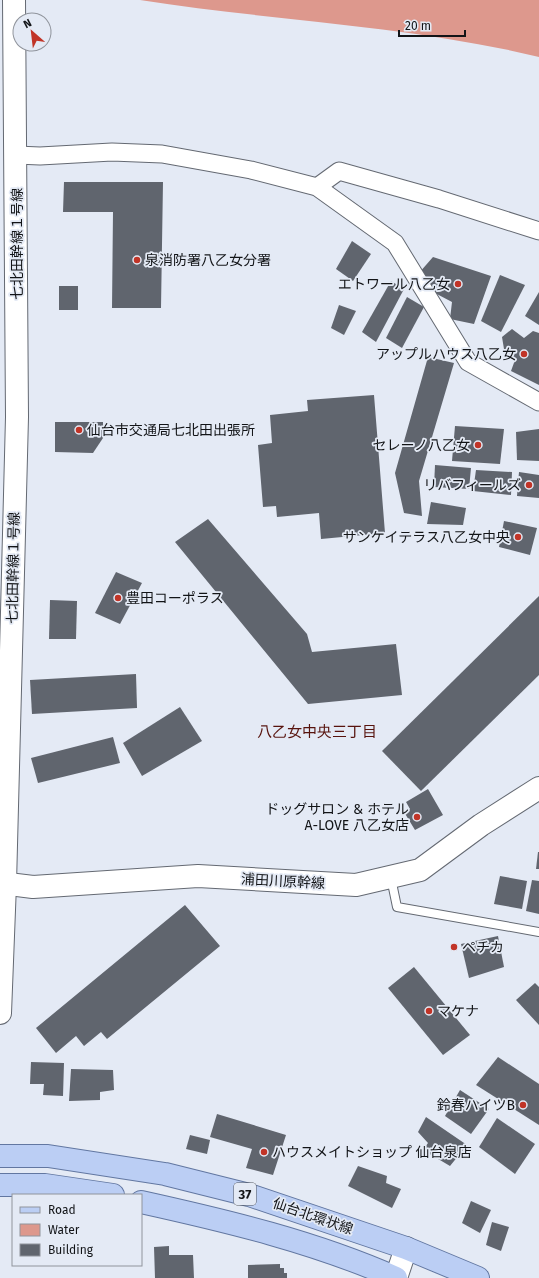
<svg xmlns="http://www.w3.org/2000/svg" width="539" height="1278" font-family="'Fira Sans','Noto Sans JP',sans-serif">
<rect width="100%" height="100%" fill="#e4eaf5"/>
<path fill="#dd988d" d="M140,0H539V57C408,25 272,21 140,0Z"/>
<g fill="#60656e">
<polygon points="64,182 163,182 161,308 112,308 113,212 63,212"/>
<polygon points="352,241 371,254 353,281 336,269"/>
<polygon points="433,257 491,276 474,324 450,319 452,302 433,292 419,273"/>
<polygon points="500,275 525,285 501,332 481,321"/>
<polygon points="391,281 404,289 376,342 362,332"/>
<rect x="59" y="286" width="19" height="24"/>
<polygon points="539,292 539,325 525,316"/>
<polygon points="407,297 424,307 402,348 386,338"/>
<polygon points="339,305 356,311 344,335 331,328"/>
<polygon points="512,329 524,338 533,331 539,333 539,385 511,371 515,360 504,349 502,337"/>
<polygon points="428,357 454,363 419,481 422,516 404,513 395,473"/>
<polygon points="374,395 385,533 321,539 319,513 277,517 276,506 263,507 258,445 272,443 270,415 308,411 307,400"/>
<polygon points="55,422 103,422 103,438 93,453 55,452"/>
<polygon points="455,426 504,429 500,464 452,461"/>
<polygon points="539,429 539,461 517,460 516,432"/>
<polygon points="435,465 471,468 469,489 434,487"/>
<polygon points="476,470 512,472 511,495 473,491"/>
<polygon points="519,472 539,475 539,498 517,496"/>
<polygon points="431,502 466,508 463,525 427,524"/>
<polygon points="208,519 307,634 312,652 396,644 402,695 308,704 175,542"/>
<polygon points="504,521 537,528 530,555 499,547"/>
<polygon points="116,572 142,583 120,624 95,613"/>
<polygon points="539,596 539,675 421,791 382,751"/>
<polygon points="50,600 77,601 76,639 49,639"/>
<polygon points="136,674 137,708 32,714 30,680"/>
<polygon points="180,707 202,741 142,776 123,743"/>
<polygon points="113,737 120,763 38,783 31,758"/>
<polygon points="428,789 443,815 415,830 404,812 410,809 406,802"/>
<polygon points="538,852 539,852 539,869 536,869"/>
<polygon points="500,876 527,881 522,909 494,904"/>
<polygon points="532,880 539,881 539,914 526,911"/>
<polygon points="185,905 220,946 107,1039 101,1032 84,1046 76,1036 56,1053 36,1028"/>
<polygon points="498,936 504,967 469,978 461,944"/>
<polygon points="414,967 470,1035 443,1055 388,988"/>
<polygon points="535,983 539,987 539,1025 516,1000"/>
<polygon points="498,1057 539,1084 539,1125 476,1085"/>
<polygon points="31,1062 64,1063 63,1096 43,1095 44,1084 30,1084"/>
<polygon points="71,1069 113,1070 114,1090 100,1092 100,1100 69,1101"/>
<polygon points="460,1090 489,1109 471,1134 445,1116"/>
<polygon points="217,1114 286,1135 273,1175 246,1168 252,1149 210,1137"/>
<polygon points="426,1117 467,1145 450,1166 423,1150 428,1143 418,1132"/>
<polygon points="497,1118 535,1144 515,1174 479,1147"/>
<polygon points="190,1135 210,1140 207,1154 186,1149"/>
<polygon points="358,1166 387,1176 386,1183 401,1189 392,1208 348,1186"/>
<polygon points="471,1201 491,1210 480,1233 462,1223"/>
<polygon points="492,1222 509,1227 501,1251 486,1245"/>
<polygon points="169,1246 169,1255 193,1255 194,1278 155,1278 154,1247"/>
<polygon points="280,1264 280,1268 284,1268 284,1273 287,1273 287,1278 248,1278 248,1265"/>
</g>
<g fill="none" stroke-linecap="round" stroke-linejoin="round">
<g stroke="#646972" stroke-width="10">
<polyline id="lane" points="391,878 397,907 539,932"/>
</g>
<g stroke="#646972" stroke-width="19">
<g id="street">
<polyline points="16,155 40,156 112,152 162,154 251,170 317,187 395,243 468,362 539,402"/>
<polyline points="317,187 339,171 439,199 539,231"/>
</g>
</g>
<g stroke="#646972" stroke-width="24">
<g id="secondary">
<polyline points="0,883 33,887 198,876 356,885 420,870 481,825 539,788"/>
<polyline points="0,1013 5,884 17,417 14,0"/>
<polyline points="396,1278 406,1248"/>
</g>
</g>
<g stroke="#6277a1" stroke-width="24">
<g id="primary">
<polyline points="0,1156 48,1156 165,1174 249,1195 406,1248 478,1278"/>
<polyline points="0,1185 45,1185 113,1195"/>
<path d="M141,1202C227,1221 315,1242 396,1278"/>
</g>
</g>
<use href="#lane" stroke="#fff" stroke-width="8"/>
<use href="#street" stroke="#fff" stroke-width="17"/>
<use href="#secondary" stroke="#fff" stroke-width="22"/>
<use href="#primary" stroke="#bbcef4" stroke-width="22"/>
</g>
<g fill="#c13427" stroke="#e4eaf5" stroke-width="1.5">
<circle cx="137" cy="260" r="4"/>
<circle cx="458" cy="284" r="4"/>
<circle cx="524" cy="354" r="4"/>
<circle cx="79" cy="430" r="4"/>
<circle cx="478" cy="445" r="4"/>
<circle cx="529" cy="485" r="4"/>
<circle cx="518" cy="537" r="4"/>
<circle cx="118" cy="598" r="4"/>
<circle cx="417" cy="817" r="4"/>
<circle cx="454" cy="947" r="4"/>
<circle cx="429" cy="1011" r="4"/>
<circle cx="523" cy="1105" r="4"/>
<circle cx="264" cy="1152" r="4"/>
</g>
<g text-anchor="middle" stroke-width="3.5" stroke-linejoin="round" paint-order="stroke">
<rect fill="#e4eaf5" stroke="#51545a" stroke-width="1" x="234" y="1183" width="22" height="22" rx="3"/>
<g font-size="13" font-weight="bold" fill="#121417">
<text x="245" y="1199">37</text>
</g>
<g font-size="14" fill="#121417" stroke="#e4eaf5">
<text transform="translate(17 244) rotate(-90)" y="5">七北田幹線１号線</text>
<text transform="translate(13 568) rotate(-89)" y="5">七北田幹線１号線</text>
<text transform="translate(283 881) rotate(3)" y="5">浦田川原幹線</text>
<text transform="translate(313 1216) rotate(19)" y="5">仙台北環状線</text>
</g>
<g font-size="14" fill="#121417" stroke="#e4eaf5" text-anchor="end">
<text x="145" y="265" text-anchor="start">泉消防署八乙女分署</text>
<text x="450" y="289">エトワール八乙女</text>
<text x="516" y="359">アップルハウス八乙女</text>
<text x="87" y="435" text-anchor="start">仙台市交通局七北田出張所</text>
<text x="470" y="450">セレーノ八乙女</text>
<text x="521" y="490">リバフィールズ</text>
<text x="510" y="542">サンケイテラス八乙女中央</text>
<text x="126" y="603" text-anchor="start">豊田コーポラス</text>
<text x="409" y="814">ドッグサロン &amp; ホテル<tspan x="409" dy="16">A-LOVE 八乙女店</tspan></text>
<text x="462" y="952" text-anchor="start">ペチカ</text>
<text x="437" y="1016" text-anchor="start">マケナ</text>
<text x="515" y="1110">鈴春ハイツB</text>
<text x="272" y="1157" text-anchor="start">ハウスメイトショップ 仙台泉店</text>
</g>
<g font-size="15" fill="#57130d" stroke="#e4eaf5">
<text x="317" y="737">八乙女中央三丁目</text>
</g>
</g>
<rect x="12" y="1194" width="130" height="72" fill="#e4eaf5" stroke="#90949c"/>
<rect x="20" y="1207" width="20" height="6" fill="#bbcef4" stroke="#90949c"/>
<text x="48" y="1214" font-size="12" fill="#121417">Road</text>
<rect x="20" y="1224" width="20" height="12" fill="#dd988d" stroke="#90949c"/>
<text x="48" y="1234" font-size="12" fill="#121417">Water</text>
<rect x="20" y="1244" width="20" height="12" fill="#60656e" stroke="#90949c"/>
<text x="48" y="1254" font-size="12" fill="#121417">Building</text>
<g transform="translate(32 32) rotate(332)"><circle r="19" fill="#e4eaf5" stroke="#90949c"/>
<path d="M0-3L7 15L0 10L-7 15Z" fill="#c13427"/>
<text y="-6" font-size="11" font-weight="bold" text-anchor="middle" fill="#121417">N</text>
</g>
<path d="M399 30v6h66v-6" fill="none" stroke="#121417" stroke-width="2"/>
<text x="405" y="30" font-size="12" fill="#121417" stroke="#e4eaf5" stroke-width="3" paint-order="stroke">20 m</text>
</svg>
